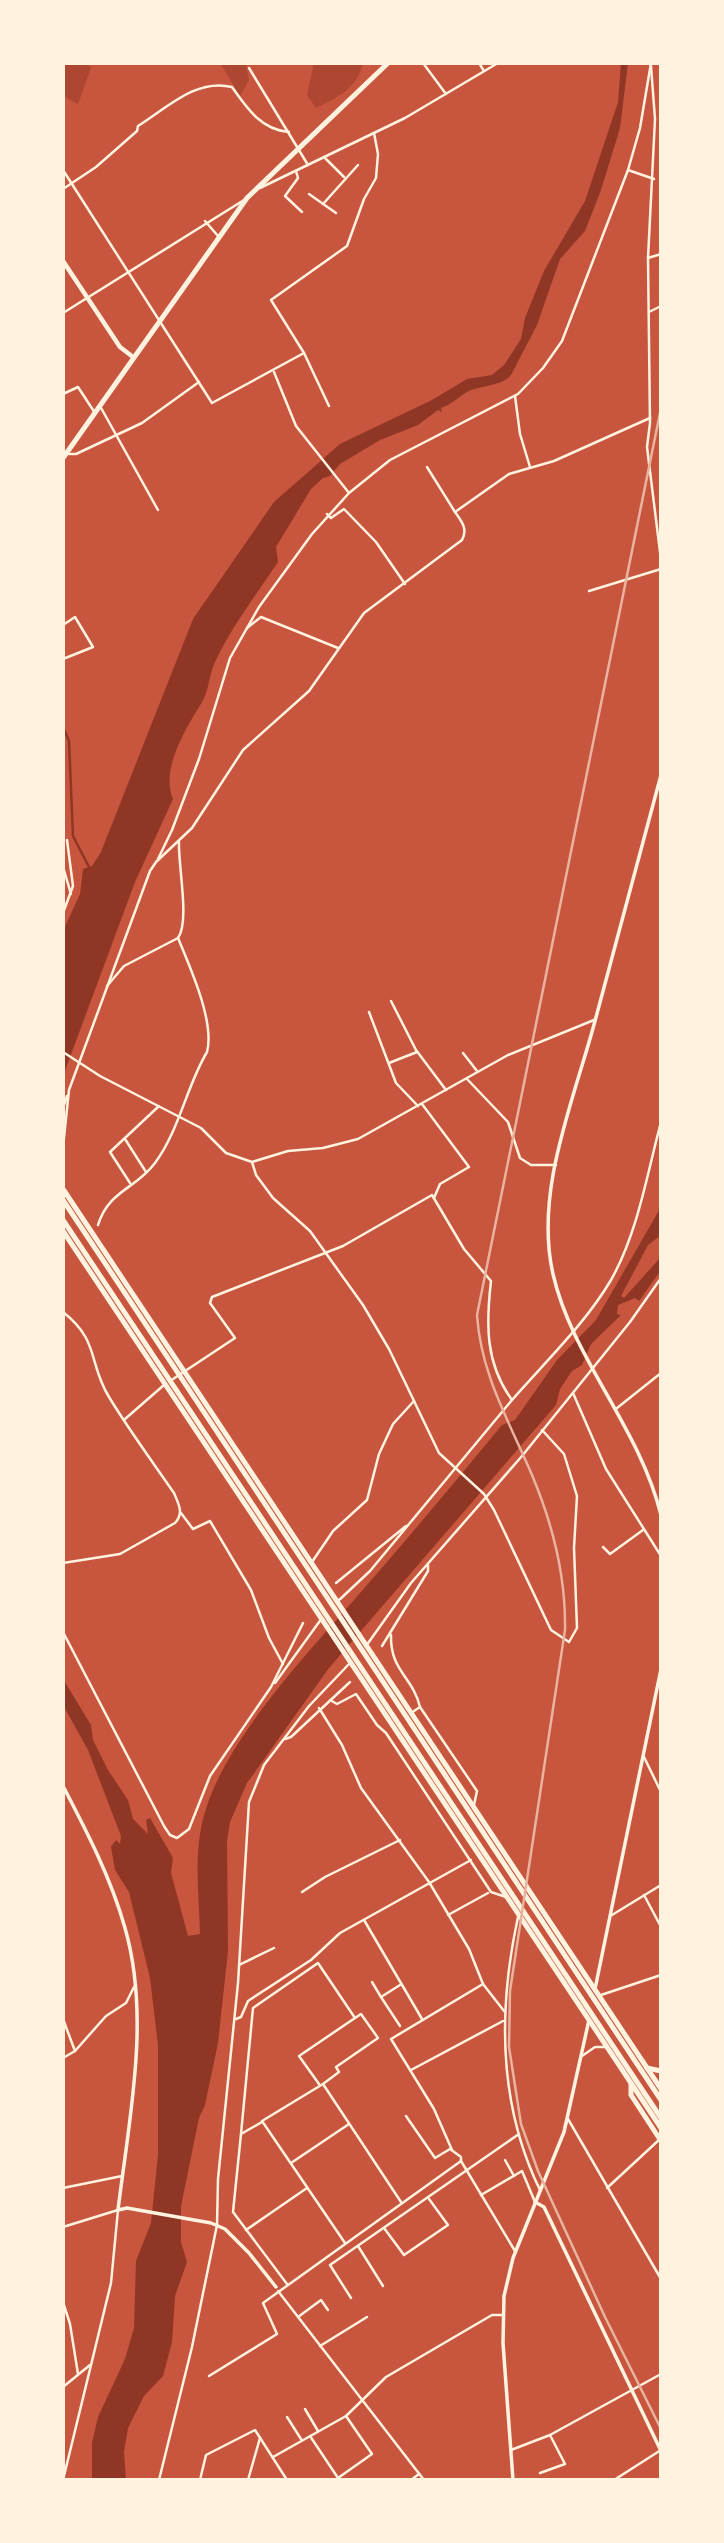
<svg xmlns="http://www.w3.org/2000/svg" width="724" height="2543" font-family="'PT Sans Narrow',sans-serif">
<rect width="100%" height="100%" fill="#c8553d"/>
<g fill="#ae4732">
<polygon points="63,63 88,63 91,68 78,104 63,96"/>
<polygon points="220,63 251,63 246,66 249,80 240,96"/>
<path d="M314,63H363C357,89 338,97 316,108L307,95Z"/>
</g>
<g fill="#8f3625">
<path d="M621,63H628L620,128L601,190L585,231L560,259L537,325L511,375C503,385 482,386 471,390C460,395 453,404 441,408L442,412L438,410L418,425L380,440L340,464L330,476L323,478L311,489L276,547L278,562C256,595 232,626 215,662C209,674 209,691 202,702C187,727 160,768 173,799L135,882L63,1076V931L80,894L83,869L92,866L101,852L193,619L274,502L340,444L432,400L467,379L492,375L504,365L521,339L525,318L544,271L585,201L618,102Z"/>
<path d="M661,1207V1235L648,1245L621,1296L624,1298L661,1257V1270L639,1301L635,1298L618,1305L617,1314L621,1315L591,1344L582,1365L572,1371L560,1389L556,1405L329,1668L247,1783L230,1822L227,1841L228,1951L218,2043L205,2105L199,2118L181,2206V2242L187,2262L175,2296L172,2342L163,2376L144,2396L128,2428L124,2452L126,2480H92V2443L98,2417L125,2359L134,2328L136,2261L151,2223L158,2155V2045L150,1978L129,1892L115,1870L111,1847L116,1840L120,1844L121,1836L88,1750L63,1705V1679L91,1725L93,1740L108,1770L128,1800L133,1819L148,1834L146,1820L150,1818L173,1858L171,1873L188,1936L200,1934C199,1893 193,1851 205,1812C227,1737 310,1651 361,1592C409,1537 456,1481 502,1425L515,1420L557,1360L596,1320Z"/>
</g>
<g fill="none" stroke-linecap="round" stroke-linejoin="round">
<polyline stroke="#8f3625" stroke-width="2.5" points="63,727 69,741 73,836 90,869"/>
<g stroke="#fff3e0" stroke-width="2.5">
<polyline points="423,63 446,94"/>
<polyline points="479,63 484,71"/>
<polyline points="651,66 655,119 648,258 650,423 647,447 661,560"/>
<polyline points="249,68 308,165"/>
<polyline points="324,157 344,177"/>
<polyline points="63,170 212,403 304,353"/>
<polyline points="628,170 654,179"/>
<polyline points="296,171 298,178 285,196 302,212"/>
<polyline points="260,188 405,118 498,63"/>
<path d="M63,189L96,167L137,131L138,126C167,108 196,78 232,87C246,107 261,130 289,132"/>
<polyline points="309,194 336,213"/>
<polyline points="323,204 358,165"/>
<polyline points="205,221 218,236"/>
<polyline points="648,258 661,254"/>
<polyline points="649,312 661,306"/>
<polyline points="63,313 244,200"/>
<polyline points="274,372 296,426 349,493"/>
<polyline points="63,394 78,387 95,413"/>
<polyline points="515,396 520,434 530,467"/>
<polyline points="100,406 158,510"/>
<polyline points="329,406 304,353 271,300 347,246 364,199 376,178 378,154 374,133"/>
<polyline points="69,454 76,454 142,423 199,382"/>
<polyline points="427,467 455,512"/>
<polyline points="327,514 331,518 344,509 376,542 405,584"/>
<polyline points="589,591 661,569"/>
<polyline points="63,625 75,617 93,647 63,659"/>
<polyline points="247,628 261,617 338,648"/>
<polyline points="158,859 172,830 199,759 230,658 259,607 312,534 349,493 390,460 518,394 543,368 562,341 628,170 640,128 651,63"/>
<polyline points="63,867 71,894"/>
<polyline points="63,913 73,886 67,840"/>
<path d="M107,986L124,966L178,938C190,921 178,866 179,842"/>
<polyline points="391,1001 416,1050 446,1090"/>
<polyline points="369,1012 396,1083 418,1106"/>
<polyline points="63,1052 100,1076 201,1128 226,1153 252,1162 288,1151 323,1148 358,1139 508,1055 594,1020"/>
<polyline points="463,1053 477,1071"/>
<polyline points="389,1063 417,1052"/>
<polyline points="467,1079 508,1122 520,1158 531,1165 556,1165"/>
<polyline points="422,1104 469,1167 440,1184 434,1198"/>
<polyline points="63,1108 67,1096"/>
<polyline points="125,1139 146,1172"/>
<path d="M63,1147L69,1090L150,871L156,862L192,828L243,750L309,691L364,613L462,540C468,529 462,522 455,512L509,474L554,461L650,418"/>
<polyline points="252,1162 256,1175 273,1198 310,1231 363,1305 389,1349 439,1453 484,1494 494,1510 551,1630 569,1642 577,1628 574,1548 577,1496 564,1454 542,1430"/>
<polyline points="130,1183 110,1152 159,1106"/>
<path d="M98,1225C109,1190 136,1189 155,1163C179,1131 187,1085 207,1052C215,1022 190,967 178,938"/>
<path d="M63,1312C100,1341 88,1363 109,1397C129,1430 152,1461 174,1493C179,1505 184,1513 175,1523L120,1554L63,1563"/>
<path d="M170,1381L235,1338L210,1303L212,1297L343,1246L432,1195L464,1249L491,1281C486,1324 485,1363 512,1400L370,1571L337,1602"/>
<polyline points="573,1393 606,1469 661,1556"/>
<path d="M512,1400C546,1361 585,1324 611,1280C638,1232 647,1174 661,1122"/>
<polyline points="617,1408 661,1373"/>
<polyline points="125,1419 164,1385"/>
<polyline points="181,1513 193,1529 210,1521 251,1590 269,1638 283,1664"/>
<polyline points="603,1547 610,1554 643,1530"/>
<polyline points="312,1562 333,1531 367,1500 379,1454 393,1424 414,1401"/>
<polyline points="336,1583 406,1526"/>
<polyline points="63,1632 164,1826 170,1835 177,1838 189,1829 210,1776 271,1687 303,1623"/>
<path d="M391,1635C390,1671 413,1677 420,1707L411,1713"/>
<polyline points="366,1646 411,1583 522,1456 630,1322 661,1278"/>
<polyline points="382,1646 428,1571 428,1565"/>
<polyline points="275,1683 322,1618"/>
<polyline points="330,1700 337,1704 356,1694 377,1725 386,1733 491,1892 506,1897"/>
<polyline points="420,1707 477,1791 474,1805"/>
<polyline points="319,1708 342,1745 361,1788 429,1882 469,1949 483,1984 391,2039 434,2109 452,2150"/>
<polyline points="285,1739 291,1737 350,1682"/>
<polyline points="644,1757 661,1792"/>
<polyline points="302,1892 325,1877 400,1840"/>
<polyline points="644,1895 660,1925"/>
<polyline points="448,1915 488,1893"/>
<polyline points="612,1915 661,1885"/>
<path d="M518,1917C498,2009 498,2104 540,2190"/>
<polyline points="364,1920 422,2019"/>
<polyline points="239,1965 274,1948"/>
<polyline points="372,1982 381,1997"/>
<polyline points="483,1984 504,2011"/>
<polyline points="661,1993 661,2008"/>
<polyline points="601,1995 661,1975"/>
<polyline points="63,2019 75,2051"/>
<polyline points="236,2019 241,2017 248,2001 311,1960 340,1933 471,1860"/>
<polyline points="400,2026 381,1997 400,1985"/>
<polyline points="582,2056 595,2047 605,2047"/>
<polyline points="63,2058 75,2051 106,2016 126,2003 134,1987"/>
<polyline points="411,2070 503,2021"/>
<polyline points="323,2084 339,2072 336,2067 378,2038 361,2014 355,2018"/>
<polyline points="406,2116 435,2158 450,2149 461,2157 461,2161"/>
<polyline points="568,2119 661,2279"/>
<polyline points="262,2122 241,2134 233,2212 287,2284"/>
<polyline points="241,2134 253,2008 318,1963 355,2018 299,2056 319,2084"/>
<polyline points="505,2160 514,2176"/>
<polyline points="291,2163 349,2124"/>
<polyline points="63,2188 122,2176"/>
<polyline points="607,2188 660,2139"/>
<polyline points="481,2195 522,2171 535,2202"/>
<polyline points="63,2227 118,2210 111,2283 63,2480"/>
<polyline points="384,2228 404,2255 448,2225 429,2199"/>
<polyline points="246,2230 307,2188"/>
<polyline points="345,2243 262,2121 323,2084 401,2202"/>
<polyline points="358,2246 383,2286"/>
<polyline points="278,2291 424,2480"/>
<polyline points="351,2298 330,2265 519,2134"/>
<polyline points="63,2302 70,2324 78,2374"/>
<polyline points="298,2317 321,2300 328,2310"/>
<polyline points="320,2346 367,2317"/>
<polyline points="209,2376 277,2334 263,2303 461,2161 515,2251"/>
<polyline points="63,2387 90,2365"/>
<polyline points="305,2409 318,2431"/>
<polyline points="287,2417 301,2439"/>
<polyline points="310,2436 338,2478 372,2454 346,2416"/>
<polyline points="511,2450 550,2435 661,2374"/>
<polyline points="273,2457 346,2416 386,2377 492,2315 502,2315"/>
<polyline points="540,2473 565,2464 550,2435"/>
<polyline points="159,2480 192,2347 217,2225 218,2179 238,1983 249,1802 264,1765 309,1706 349,1664"/>
<polyline points="200,2480 206,2455 255,2430 287,2480"/>
<polyline points="248,2480 260,2438"/>
<polyline points="411,2480 419,2474"/>
<polyline points="614,2480 661,2450"/>
</g>
<g stroke="#fff3e0" stroke-width="3.5">
<path d="M661,775C639,857 617,939 595,1021C574,1100 534,1191 553,1274C572,1358 639,1426 661,1515"/>
<path d="M63,1786C87,1832 111,1878 125,1928C151,2018 129,2119 118,2210L127,2208L211,2223L225,2229L249,2253L276,2287"/>
<polyline points="595,1989 661,1669"/>
<polyline points="535,2202 544,2207 661,2451"/>
<polyline points="513,2480 503,2343 504,2296 513,2258 564,2132 589,2020"/>
</g>
<polyline stroke="#fff3e0" stroke-width="4.5" points="63,261 120,347 133,357"/>
<polyline stroke="#fff3e0" stroke-width="5" points="63,458 247,198 388,63"/>
<g stroke="#fff3e0" stroke-width="5">
<polyline points="63,1189 661,2089"/>
<polyline points="63,1231 661,2128"/>
<polyline points="647,2068 661,2071"/>
<polyline points="631,2083 631,2095 661,2141"/>
</g>
<g stroke="#fff3e0" stroke-width="5">
<polyline points="63,1200 661,2100"/>
<polyline points="63,1220 661,2118"/>
</g>
<path stroke="#e9b49f" stroke-width="2.5" d="M661,408L477,1315C481,1375 509,1421 532,1475C553,1525 566,1575 565,1630L510,1991L509,2047L521,2124L538,2171L605,2317L661,2429"/>
</g>
<rect width="724" height="2543" fill="none" stroke="#fff3e0" stroke-width="130"/>
</svg>
